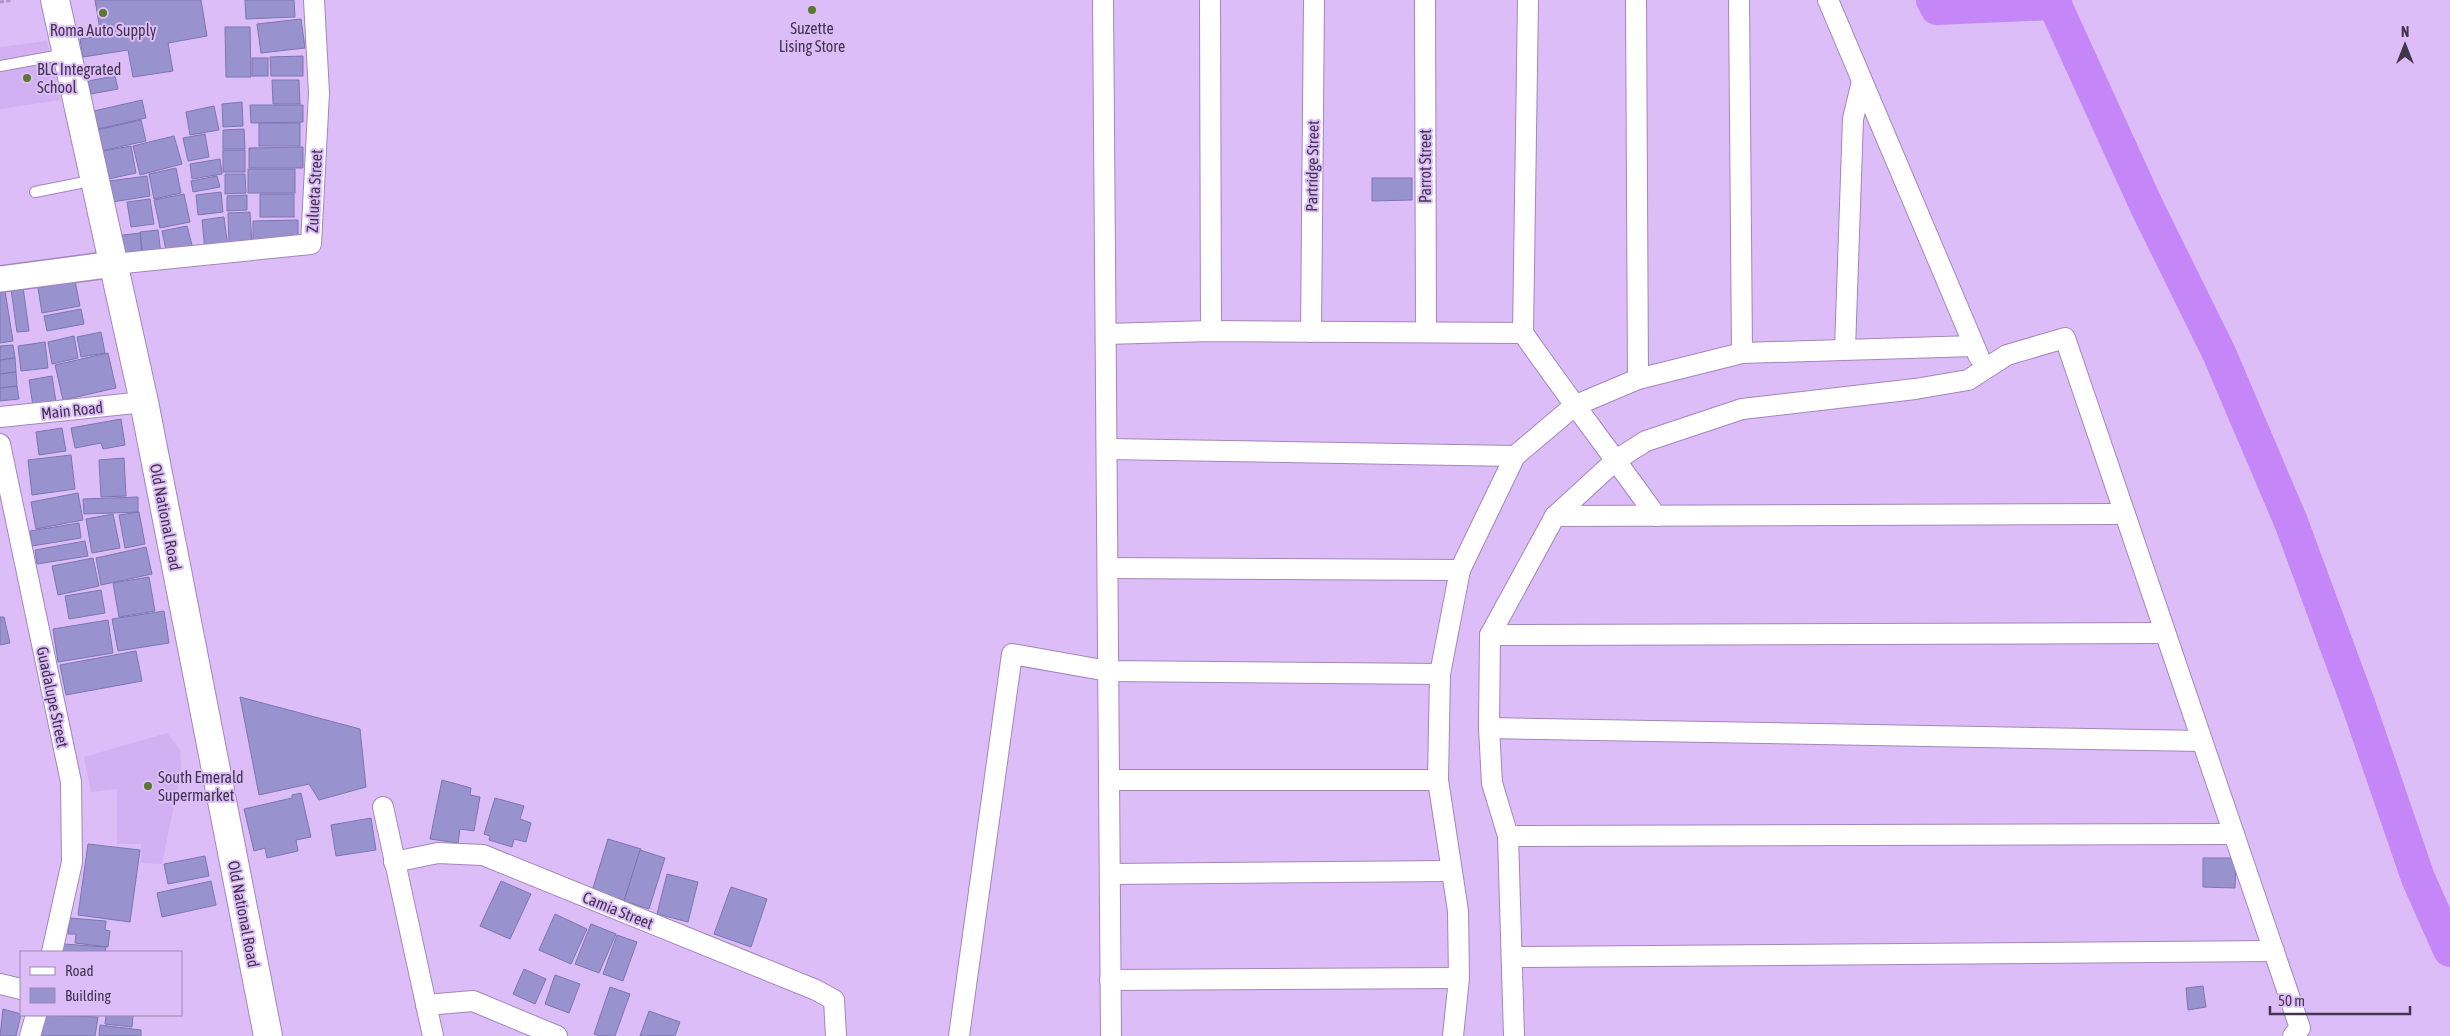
<svg xmlns="http://www.w3.org/2000/svg" width="2450" height="1036" font-family="'Asap Condensed',sans-serif">
<rect width="100%" height="100%" fill="#dcbdf8"/>
<g fill="#d2b0f1">
<polygon points="47,41 60,100 0,109 0,47"/>
<polygon points="167,733 180,750 181,771 162,864 141,863 141,844 117,844 117,789 91,792 84,757"/>
</g>
<g fill="none" stroke-linecap="round" stroke-linejoin="round">
<g stroke="#c587f8" stroke-width="34">
<polyline points="1933,0 1937,8 2054,3 2055,0"/>
<polyline points="2054,3 2147,207 2219,353 2291,522 2359,706 2418,878 2450,950"/>
</g>
</g>
<g fill="#9892ce" stroke="#7c76b0">
<polygon points="95,0 201,0 207,36 168,43 173,71 133,77 128,50 83,57 80,39 101,36"/>
<polygon points="245,0 294,0 295,17 246,19"/>
<polygon points="301,19 305,48 261,53 257,24"/>
<polygon points="225,27 250,27 251,77 226,77"/>
<polygon points="303,56 303,76 271,76 270,57"/>
<rect x="252" y="58" width="16" height="18"/>
<polygon points="115,76 118,89 91,94 88,81"/>
<polygon points="272,80 299,80 300,104 273,104"/>
<polygon points="142,100 146,118 98,129 94,111"/>
<polygon points="242,102 243,126 223,127 222,104"/>
<polygon points="250,105 303,105 303,122 251,123"/>
<polygon points="214,106 219,130 190,135 186,112"/>
<polygon points="141,120 146,141 101,151 97,130"/>
<rect x="259" y="123" width="41" height="23"/>
<polygon points="244,129 245,149 223,149 223,130"/>
<polygon points="205,134 209,157 188,161 183,138"/>
<polygon points="174,136 182,164 140,175 133,146"/>
<polygon points="131,146 136,173 104,180 98,152"/>
<polygon points="303,147 303,168 249,168 249,148"/>
<rect x="223" y="150" width="22" height="22"/>
<polygon points="220,159 222,174 192,179 190,164"/>
<polygon points="176,168 181,193 154,199 149,174"/>
<rect x="248" y="169" width="47" height="24"/>
<polygon points="225,174 245,174 246,193 225,194"/>
<polygon points="147,176 150,196 112,202 109,181"/>
<polygon points="217,176 220,187 193,192 191,181"/>
<polygon points="1372,178 1412,178 1412,200 1372,201"/>
<polygon points="221,192 223,212 198,215 196,195"/>
<polygon points="184,194 190,222 160,228 154,200"/>
<rect x="260" y="194" width="34" height="23"/>
<polygon points="247,195 247,210 227,211 227,196"/>
<polygon points="150,199 154,224 131,227 127,202"/>
<polygon points="250,212 252,244 229,245 228,213"/>
<polygon points="224,217 228,248 205,251 202,220"/>
<polygon points="298,220 298,243 253,243 253,221"/>
<polygon points="187,226 193,249 167,255 162,231"/>
<polygon points="158,230 161,254 143,256 140,232"/>
<polygon points="140,233 142,256 119,259 115,236"/>
<polygon points="75,281 80,306 42,313 38,288"/>
<polygon points="23,287 29,331 17,332 11,289"/>
<polygon points="5,291 13,341 0,343 0,292"/>
<polygon points="81,309 84,324 47,331 44,316"/>
<polygon points="101,332 105,353 81,357 77,337"/>
<polygon points="74,336 78,358 52,364 48,342"/>
<polygon points="45,342 48,368 21,371 18,346"/>
<polygon points="13,345 15,358 0,360 0,346"/>
<polygon points="108,353 116,388 63,400 55,365"/>
<polygon points="15,358 16,372 0,374 0,360"/>
<polygon points="16,372 17,386 0,388 0,374"/>
<polygon points="52,376 56,402 33,406 29,380"/>
<polygon points="17,386 19,399 0,401 0,388"/>
<polygon points="121,419 125,445 103,449 101,443 75,448 71,428"/>
<polygon points="62,428 66,451 39,455 36,432"/>
<polygon points="71,455 75,489 32,495 28,460"/>
<polygon points="124,458 126,496 101,497 99,460"/>
<polygon points="78,493 83,520 36,529 31,502"/>
<polygon points="138,497 138,512 84,514 83,499"/>
<polygon points="139,512 145,544 125,548 119,515"/>
<polygon points="113,514 120,548 92,553 86,519"/>
<polygon points="79,523 81,538 32,546 30,531"/>
<polygon points="85,541 88,556 37,564 35,550"/>
<polygon points="146,547 152,574 101,585 96,558"/>
<polygon points="93,558 99,586 58,595 52,566"/>
<polygon points="149,577 155,611 119,617 113,583"/>
<polygon points="101,590 105,613 69,619 65,596"/>
<polygon points="164,611 169,643 118,651 112,619"/>
<polygon points="0,617 4,617 10,643 0,645"/>
<polygon points="108,620 113,653 58,662 53,629"/>
<polygon points="136,651 142,681 66,695 60,665"/>
<polygon points="240,697 360,729 366,787 319,800 309,784 259,795"/>
<polygon points="442,780 471,788 470,795 480,797 474,831 460,829 458,843 430,839"/>
<polygon points="301,793 311,837 296,840 298,851 267,858 265,848 254,851 244,809 292,798 292,795"/>
<polygon points="495,798 524,806 520,819 531,823 526,842 514,839 512,847 489,840 490,836 484,834"/>
<polygon points="371,818 376,850 336,856 331,825"/>
<polygon points="608,839 641,849 624,901 592,891"/>
<polygon points="88,844 140,850 130,922 78,915"/>
<polygon points="640,850 665,858 649,909 624,901"/>
<polygon points="205,856 209,876 168,884 164,864"/>
<polygon points="2203,858 2236,858 2235,888 2203,887"/>
<polygon points="667,874 698,882 688,922 657,914"/>
<polygon points="211,881 216,905 162,917 157,893"/>
<polygon points="501,881 531,894 510,939 480,926"/>
<polygon points="731,887 767,899 751,947 714,934"/>
<polygon points="555,914 587,929 571,964 539,950"/>
<polygon points="70,918 106,921 105,930 110,931 108,947 75,943 76,934 68,934"/>
<polygon points="591,924 616,934 599,973 575,964"/>
<polygon points="617,935 637,942 623,981 603,974"/>
<polygon points="64,944 106,947 105,952 63,952"/>
<polygon points="524,969 546,979 535,1004 513,994"/>
<polygon points="555,975 580,984 569,1013 545,1004"/>
<polygon points="2203,986 2206,1007 2188,1010 2186,988"/>
<polygon points="610,987 630,994 615,1036 599,1036 594,1034"/>
<polygon points="3,1009 21,1014 16,1036 0,1036"/>
<polygon points="649,1011 680,1022 675,1036 640,1036"/>
<polygon points="41,1015 98,1017 95,1036 37,1036"/>
<polygon points="106,1015 133,1015 132,1027 105,1024"/>
<polygon points="100,1025 141,1030 141,1036 99,1036"/>
</g>
<g fill="none" stroke-linecap="round" stroke-linejoin="round">
<g stroke="#a386be" stroke-width="12">
<g id="service">
<polyline points="0,66 66,54"/>
<polyline points="35,192 95,180"/>
</g>
</g>
<g stroke="#a386be" stroke-width="22">
<g id="minor">
<polyline points="1103,0 1111,1036"/>
<polyline points="1210,0 1211,331"/>
<polyline points="1425,0 1426,332"/>
<polyline points="1636,0 1638,379"/>
<polyline points="1739,0 1742,353"/>
<polyline points="1828,0 1979,357"/>
<polyline points="114,264 311,244 319,93 314,0"/>
<polyline points="1311,332 1314,0"/>
<polyline points="1523,333 1528,0"/>
<path d="M1106,334L1211,331L1523,333C1566,395 1612,454 1656,516"/>
<polyline points="1845,349 1853,119 1862,81"/>
<polyline points="0,417 144,402"/>
<polyline points="0,444 71,782 72,862 52,952"/>
<polyline points="1107,449 1515,456"/>
<polyline points="1555,516 2125,514"/>
<polyline points="1108,568 1460,570"/>
<polyline points="1490,635 2165,633"/>
<polyline points="1489,728 2202,741"/>
<polyline points="1109,780 1438,780"/>
<polyline points="383,807 433,1036"/>
<polyline points="1508,836 2234,834"/>
<polyline points="394,862 438,853 483,855 816,990 834,1000 836,1036"/>
<polyline points="1110,874 1451,871"/>
<polyline points="1512,957 2274,951"/>
<polyline points="1110,980 1459,978"/>
<polyline points="0,984 21,989"/>
<polyline points="426,1005 473,1001 557,1036"/>
<polyline points="30,1036 36,1015"/>
<polyline points="959,1036 1012,654 1108,671 1440,674"/>
<polyline points="1453,1036 1459,978 1458,911 1438,780 1440,674 1460,570 1515,456 1574,406 1638,379 1742,353 1974,346"/>
<polyline points="1514,1036 1508,836 1492,783 1489,728 1490,635 1555,516 1616,460 1646,441 1742,409 1915,389 1968,380 2007,355 2065,338 2300,1028 2293,1036"/>
</g>
</g>
<g stroke="#a386be" stroke-width="28">
<polyline id="tertiary" points="0,279 114,264"/>
</g>
<g stroke="#a386be" stroke-width="30">
<polyline id="secondary" points="55,0 144,402 268,1036"/>
</g>
<polyline stroke="#ae94c4" stroke-width="3" stroke-dasharray="4 2.5" stroke-linecap="butt" points="0,2 13,0"/>
<use href="#service" stroke="#fff" stroke-width="10"/>
<use href="#minor" stroke="#fff" stroke-width="20"/>
<use href="#tertiary" stroke="#fff" stroke-width="25"/>
<use href="#secondary" stroke="#fff" stroke-width="28"/>
</g>
<g fill="#59772d" stroke="#dcbdf8" stroke-width="2">
<circle cx="812" cy="10" r="5"/>
<circle cx="103" cy="13" r="5"/>
<circle cx="27" cy="78" r="5"/>
<circle cx="148" cy="786" r="5"/>
</g>
<g text-anchor="middle" stroke-width="4" stroke-linejoin="round" paint-order="stroke">
<g font-size="16" fill="#42354d" stroke="#dcbdf8">
<text x="812" y="34">Suzette<tspan x="812" dy="18">Lising Store</tspan></text>
<text x="103" y="36">Roma Auto Supply</text>
<text x="37" y="75" text-anchor="start">BLC Integrated<tspan x="37" dy="18">School</tspan></text>
<text x="158" y="783" text-anchor="start">South Emerald<tspan x="158" dy="18">Supermarket</tspan></text>
</g>
<g font-size="16" fill="#42354d" stroke="#dcbdf8">
<text transform="translate(1312 166) rotate(-89)" y="6">Partridge Street</text>
<text transform="translate(1425 166) rotate(-90)" y="6">Parrot Street</text>
<text transform="translate(314 191) rotate(-87)" y="6">Zulueta Street</text>
<text transform="translate(72 410) rotate(-6)" y="6">Main Road</text>
<text transform="translate(166 517) rotate(79)" y="6">Old National Road</text>
<text transform="translate(53 697) rotate(78)" y="6">Guadalupe Street</text>
<text transform="translate(618 910) rotate(22)" y="6">Camia Street</text>
<text transform="translate(244 914) rotate(79)" y="6">Old National Road</text>
</g>
</g>
<rect x="20" y="951" width="162" height="65" fill="#dcbdf8" stroke="#9e87b4"/>
<rect x="30" y="967" width="25" height="8" fill="#ffffff" stroke="#9e87b4"/>
<text x="65" y="976" font-size="15" fill="#42354d">Road</text>
<rect x="30" y="988" width="25" height="15" fill="#9892ce" stroke="#9e87b4"/>
<text x="65" y="1001" font-size="15" fill="#42354d">Building</text>
<g transform="translate(2405 45)" stroke="#dcbdf8" stroke-width="4" paint-order="stroke">
<path d="M0-4L9 19L0 12L-9 19Z" fill="#42354d"/>
<text y="-8" font-size="14" font-weight="bold" text-anchor="middle" fill="#42354d">N</text>
</g>
<path d="M2270 1006v8h140v-8" fill="none" stroke="#42354d" stroke-width="2.5"/>
<text x="2278" y="1006" font-size="15" fill="#42354d" stroke="#dcbdf8" stroke-width="4" paint-order="stroke">50 m</text>
</svg>
